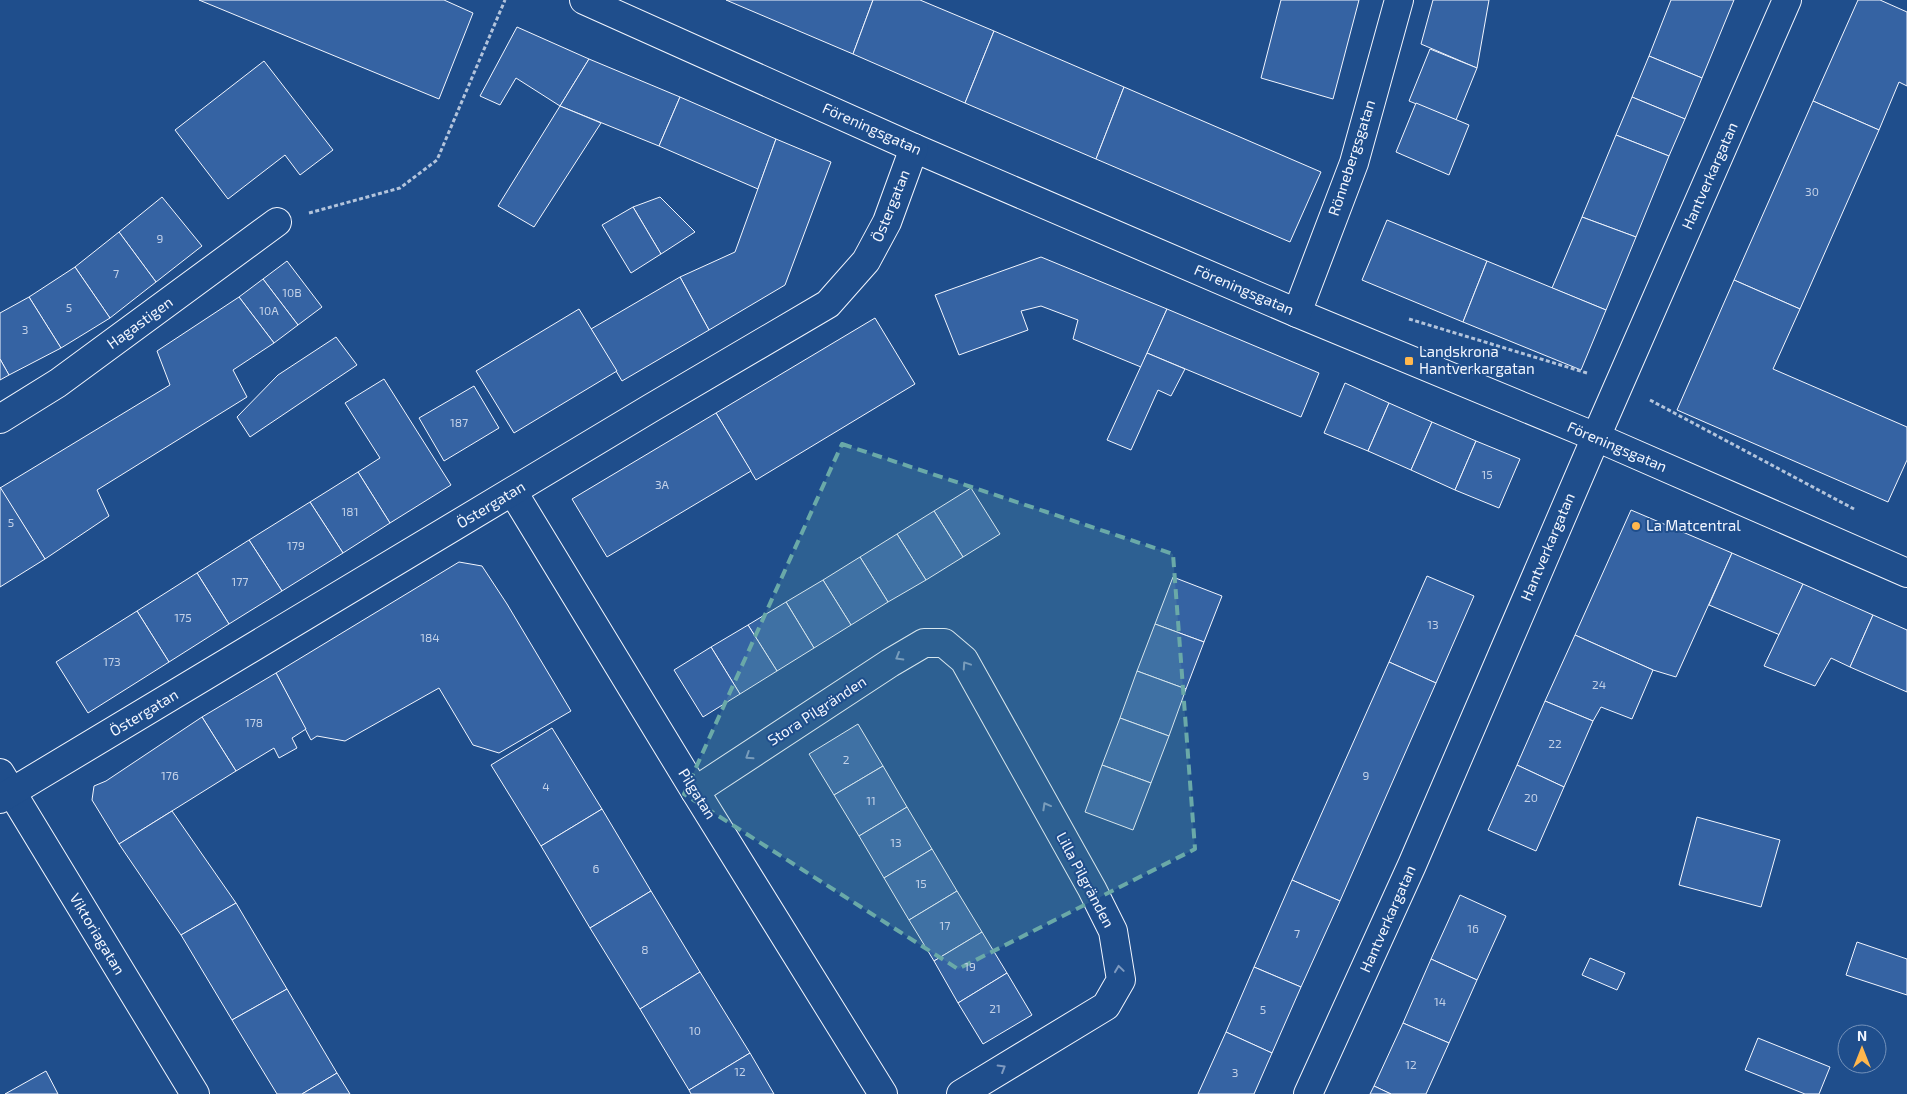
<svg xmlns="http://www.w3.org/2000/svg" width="1907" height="1094" font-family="'Exo 2',sans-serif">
<rect width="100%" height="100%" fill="#1f4e8c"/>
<g fill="#3563a3" stroke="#f2f6ff">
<polygon points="199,0 444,0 473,13 439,99"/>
<polygon points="726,0 873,0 853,54"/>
<polygon points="873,0 920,0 994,31 965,103 853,54"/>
<polygon points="1281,0 1359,0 1333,99 1261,78"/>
<polygon points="1433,0 1489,0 1477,68 1421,44"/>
<polygon points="1671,0 1734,0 1702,78 1649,56"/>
<polygon points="1858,0 1880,0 1907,12 1907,86 1899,82 1879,130 1813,101"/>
<polygon points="517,27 589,59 560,106 516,78 500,105 480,96"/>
<polygon points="994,31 1124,87 1096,159 965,103"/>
<polygon points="1430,49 1477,68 1456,120 1409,101"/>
<polygon points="1649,56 1702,78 1685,119 1632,97"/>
<polygon points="589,59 680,97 659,146 560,106"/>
<polygon points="264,61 333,150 300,175 285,155 228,199 175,130"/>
<polygon points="1124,87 1321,172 1290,242 1096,159"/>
<polygon points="680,97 776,139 758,189 659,146"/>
<polygon points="1632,97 1685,119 1669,156 1616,135"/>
<polygon points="1813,101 1879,130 1800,309 1734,280"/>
<polygon points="1416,103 1469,125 1449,175 1396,152"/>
<polygon points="560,106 601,123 534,227 498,206"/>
<polygon points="1616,135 1669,156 1636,237 1582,217"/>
<polygon points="776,139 831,162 785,285 709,330 680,277 735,252"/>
<polygon points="162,197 202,246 156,282 119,232"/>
<polygon points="660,197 695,232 661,254 633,207"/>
<polygon points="633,207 661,254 631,273 602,225"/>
<polygon points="1582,217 1636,237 1606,310 1552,288"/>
<polygon points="1387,220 1487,261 1463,322 1362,280"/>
<polygon points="119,232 156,282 110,318 75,267"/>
<polygon points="1041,257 1167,309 1141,367 1073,339 1078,320 1041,306 1021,311 1028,330 959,355 935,295"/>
<polygon points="287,261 322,307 298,325 263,279"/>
<polygon points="1487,261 1606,310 1581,370 1463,322"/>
<polygon points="75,267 110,318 61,348 29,297"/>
<polygon points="680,277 709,330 622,381 591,329"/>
<polygon points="263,279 298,325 274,343 239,297"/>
<polygon points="1734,280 1800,309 1773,369 1907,427 1907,460 1888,502 1677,410"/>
<polygon points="29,297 61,348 9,375 0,359 0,313"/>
<polygon points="239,297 274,343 233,370 247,397 97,490 109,516 45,559 0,488 170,385 157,351"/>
<polygon points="579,309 617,371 514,433 476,371"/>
<polygon points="1167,309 1319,373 1301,417 1147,353"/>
<polygon points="875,318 915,384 756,480 716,413"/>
<polygon points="336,337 357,365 250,437 237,417 278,375"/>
<polygon points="1147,353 1185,369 1171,396 1158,390 1131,450 1107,440"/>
<polygon points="0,359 9,375 0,380"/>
<polygon points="384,379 451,485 390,523 358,472 380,458 345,403"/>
<polygon points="1345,383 1389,403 1368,451 1324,433"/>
<polygon points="474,386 499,428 444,461 419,418"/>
<polygon points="1389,403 1432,422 1411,470 1368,451"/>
<polygon points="716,413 751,471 607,557 572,499"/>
<polygon points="1432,422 1476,441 1455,490 1411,470"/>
<polygon points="1476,441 1520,459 1499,508 1455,490"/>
<polygon points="358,472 390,523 343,553 310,502"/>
<polygon points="0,487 45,559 0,587"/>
<polygon points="971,488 1000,534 963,557 934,511"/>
<polygon points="310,502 343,553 282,591 249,540"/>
<polygon points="1631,510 1732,553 1676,677 1653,670 1575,635"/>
<polygon points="934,511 963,557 926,580 897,534"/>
<polygon points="897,534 926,580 888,602 860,557"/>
<polygon points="249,540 282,591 229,624 197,573"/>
<polygon points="1732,553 1803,584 1780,635 1709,605"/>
<polygon points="860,557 888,602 851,625 823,580"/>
<polygon points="459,562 482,566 507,604 571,711 499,753 473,745 439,688 345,741 317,736 311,740 276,673"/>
<polygon points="197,573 229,624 169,662 137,611"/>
<polygon points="1427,576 1474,596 1436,683 1389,662"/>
<polygon points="1173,577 1222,596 1204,642 1155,624"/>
<polygon points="823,580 851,625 814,648 786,602"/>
<polygon points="1803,584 1873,615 1850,667 1831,658 1815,686 1764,666"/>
<polygon points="786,602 814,648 777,671 748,625"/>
<polygon points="137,611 169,662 88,713 56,662"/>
<polygon points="1873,615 1907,630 1907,692 1850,667"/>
<polygon points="1155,624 1204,642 1186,689 1137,671"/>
<polygon points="748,625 777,671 740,694 711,647"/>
<polygon points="1575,635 1653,670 1632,719 1601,707 1593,721 1545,701"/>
<polygon points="711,647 740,694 703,717 674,670"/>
<polygon points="1389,662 1436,683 1340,901 1292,880"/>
<polygon points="1137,671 1186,689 1169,736 1120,718"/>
<polygon points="276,673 306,729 292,738 297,748 279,758 274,748 236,771 202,717"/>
<polygon points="1545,701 1593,721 1564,787 1517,765"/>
<polygon points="202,717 236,771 119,844 92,800 94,786 106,781"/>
<polygon points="1120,718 1169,736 1151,783 1102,765"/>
<polygon points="858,724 883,766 834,795 809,754"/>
<polygon points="552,728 602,809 541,846 491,765"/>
<polygon points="1102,765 1151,783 1133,830 1085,812"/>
<polygon points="1517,765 1564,787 1536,851 1488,830"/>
<polygon points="883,766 907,807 859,836 834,795"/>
<polygon points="907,807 932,849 884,878 859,836"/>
<polygon points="602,809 651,891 590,928 541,846"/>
<polygon points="172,811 236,903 181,935 119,844"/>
<polygon points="1697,817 1780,840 1761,907 1679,885"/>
<polygon points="932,849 957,891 909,920 884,878"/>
<polygon points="1292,880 1340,901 1301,987 1254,967"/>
<polygon points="651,891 700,972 640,1009 590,928"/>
<polygon points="957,891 982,932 934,961 909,920"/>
<polygon points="1460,895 1506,916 1477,980 1431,959"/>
<polygon points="236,903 287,989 232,1020 181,935"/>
<polygon points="982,932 1007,973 958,1003 934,961"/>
<polygon points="1857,942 1907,959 1907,995 1846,975"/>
<polygon points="1590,958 1625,973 1617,990 1582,975"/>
<polygon points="1431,959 1477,980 1449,1043 1403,1023"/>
<polygon points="1254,967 1301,987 1272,1053 1226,1032"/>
<polygon points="700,972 750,1053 689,1090 640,1009"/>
<polygon points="1007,973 1032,1015 983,1044 958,1003"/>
<polygon points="287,989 337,1073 302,1094 277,1094 232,1020"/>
<polygon points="1403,1023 1449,1043 1426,1094 1391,1094 1374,1086"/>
<polygon points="1226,1032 1272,1053 1254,1094 1198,1094"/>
<polygon points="1758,1038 1830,1067 1819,1094 1805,1094 1745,1070"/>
<polygon points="750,1053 774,1094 691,1094 689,1090"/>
<polygon points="46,1071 58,1094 5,1094"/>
<polygon points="337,1073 350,1094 302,1094"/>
<polygon points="1374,1086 1391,1094 1370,1094"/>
</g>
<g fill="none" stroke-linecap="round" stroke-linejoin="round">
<g stroke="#f2f6ff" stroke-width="30">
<g id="minor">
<polyline points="584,0 914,148 1297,313 1596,437 1907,573"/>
<polyline points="1297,313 1354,163 1399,0"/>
<polyline points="0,419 58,383 277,222"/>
<polyline points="513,492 695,791 883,1094"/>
<polyline points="0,773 195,1094"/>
<polyline points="695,791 890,663 924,643 944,643 964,660 1092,889 1113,931 1121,980 1106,1006 961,1094"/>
<polyline points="0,799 651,408 828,304 866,261 887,222 914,148"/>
<polyline points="1308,1094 1412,865 1596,437 1787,0"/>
</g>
</g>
<g stroke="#b3c4dc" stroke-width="3" stroke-dasharray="4 2.5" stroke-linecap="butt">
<polyline points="309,213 400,188 437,160 505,0"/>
<polyline points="1409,319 1587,373"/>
<polyline points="1650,400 1854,509"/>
</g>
<use href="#minor" stroke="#1f4e8c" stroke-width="28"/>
</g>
<defs><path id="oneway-chevron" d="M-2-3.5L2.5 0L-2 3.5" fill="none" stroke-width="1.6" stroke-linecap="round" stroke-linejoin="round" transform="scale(1.25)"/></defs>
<g stroke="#7e9ac0">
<use href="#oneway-chevron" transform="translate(899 657) rotate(150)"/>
<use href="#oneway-chevron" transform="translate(966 665) rotate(-124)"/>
<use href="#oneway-chevron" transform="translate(749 756) rotate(147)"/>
<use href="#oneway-chevron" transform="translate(1046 806) rotate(-119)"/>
<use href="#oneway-chevron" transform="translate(1119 969) rotate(-98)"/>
<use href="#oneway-chevron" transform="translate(1002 1068) rotate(-31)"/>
</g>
<path fill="#6aa9a8" fill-opacity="0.2" stroke="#6aa9a8" stroke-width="4" stroke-dasharray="10 6" stroke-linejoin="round" d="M842,444L1173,554L1195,849L958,969L684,794Z"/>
<g fill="#ffb74d" stroke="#1f4e8c" stroke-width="2">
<rect x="1404" y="356" width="10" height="10" rx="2.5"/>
<circle cx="1636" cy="526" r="5"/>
</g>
<g text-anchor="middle" stroke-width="4" stroke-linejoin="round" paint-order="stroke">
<g font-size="12" fill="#c3d1e8">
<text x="1812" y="196">30</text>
<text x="160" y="243">9</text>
<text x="116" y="278">7</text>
<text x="292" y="297">10B</text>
<text x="69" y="312">5</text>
<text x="269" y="315">10A</text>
<text x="25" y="334">3</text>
<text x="459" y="427">187</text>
<text x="1487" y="479">15</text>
<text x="662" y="489">3A</text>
<text x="350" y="516">181</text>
<text x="11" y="527">5</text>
<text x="296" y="550">179</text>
<text x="240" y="586">177</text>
<text x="183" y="622">175</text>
<text x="1433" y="629">13</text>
<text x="430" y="642">184</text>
<text x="112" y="666">173</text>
<text x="1599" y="689">24</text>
<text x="254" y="727">178</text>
<text x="1555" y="748">22</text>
<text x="846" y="764">2</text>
<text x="170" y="780">176</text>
<text x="1366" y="780">9</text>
<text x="546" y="791">4</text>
<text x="1531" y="802">20</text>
<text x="871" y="805">11</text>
<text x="896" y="847">13</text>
<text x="596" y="873">6</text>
<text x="921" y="888">15</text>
<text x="945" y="930">17</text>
<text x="1473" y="933">16</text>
<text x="1297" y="938">7</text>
<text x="645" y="954">8</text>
<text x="970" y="971">19</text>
<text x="1440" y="1006">14</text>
<text x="995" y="1013">21</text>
<text x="1263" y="1014">5</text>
<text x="695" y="1035">10</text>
<text x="1411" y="1069">12</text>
<text x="740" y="1076">12</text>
<text x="1235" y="1077">3</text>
</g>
<g font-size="15" fill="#f2f6ff" stroke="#1f4e8c">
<text transform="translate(872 129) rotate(24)" y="5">Föreningsgatan</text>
<text transform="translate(1352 158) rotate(-72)" y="5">Rönnebergsgatan</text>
<text transform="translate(1710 176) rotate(-66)" y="5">Hantverkargatan</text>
<text transform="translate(891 206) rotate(-68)" y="5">Östergatan</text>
<text transform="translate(1244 290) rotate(23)" y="5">Föreningsgatan</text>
<text transform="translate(140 323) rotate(-36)" y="5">Hagastigen</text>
<text transform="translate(1617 447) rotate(23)" y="5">Föreningsgatan</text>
<text transform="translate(491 505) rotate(-31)" y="5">Östergatan</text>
<text transform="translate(1548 547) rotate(-67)" y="5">Hantverkargatan</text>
<text transform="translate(817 711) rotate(-33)" y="5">Stora Pilgränden</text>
<text transform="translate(144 713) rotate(-31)" y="5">Östergatan</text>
<text transform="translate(697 794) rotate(58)" y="5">Pilgatan</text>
<text transform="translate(1085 880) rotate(62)" y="5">Lilla Pilgränden</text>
<text transform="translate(1388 919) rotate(-66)" y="5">Hantverkargatan</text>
<text transform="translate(97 934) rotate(59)" y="5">Viktoriagatan</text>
</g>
<g font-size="15" fill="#f2f6ff" stroke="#1f4e8c" text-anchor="start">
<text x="1419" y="357">Landskrona<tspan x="1419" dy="17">Hantverkargatan</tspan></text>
<text x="1646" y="531">La Matcentral</text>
</g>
</g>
<g transform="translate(1862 1049)"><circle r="24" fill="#1f4e8c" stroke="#7391ba"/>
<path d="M0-4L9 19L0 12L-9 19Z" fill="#ffb74d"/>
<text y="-8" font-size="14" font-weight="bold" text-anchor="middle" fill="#f2f6ff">N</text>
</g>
</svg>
